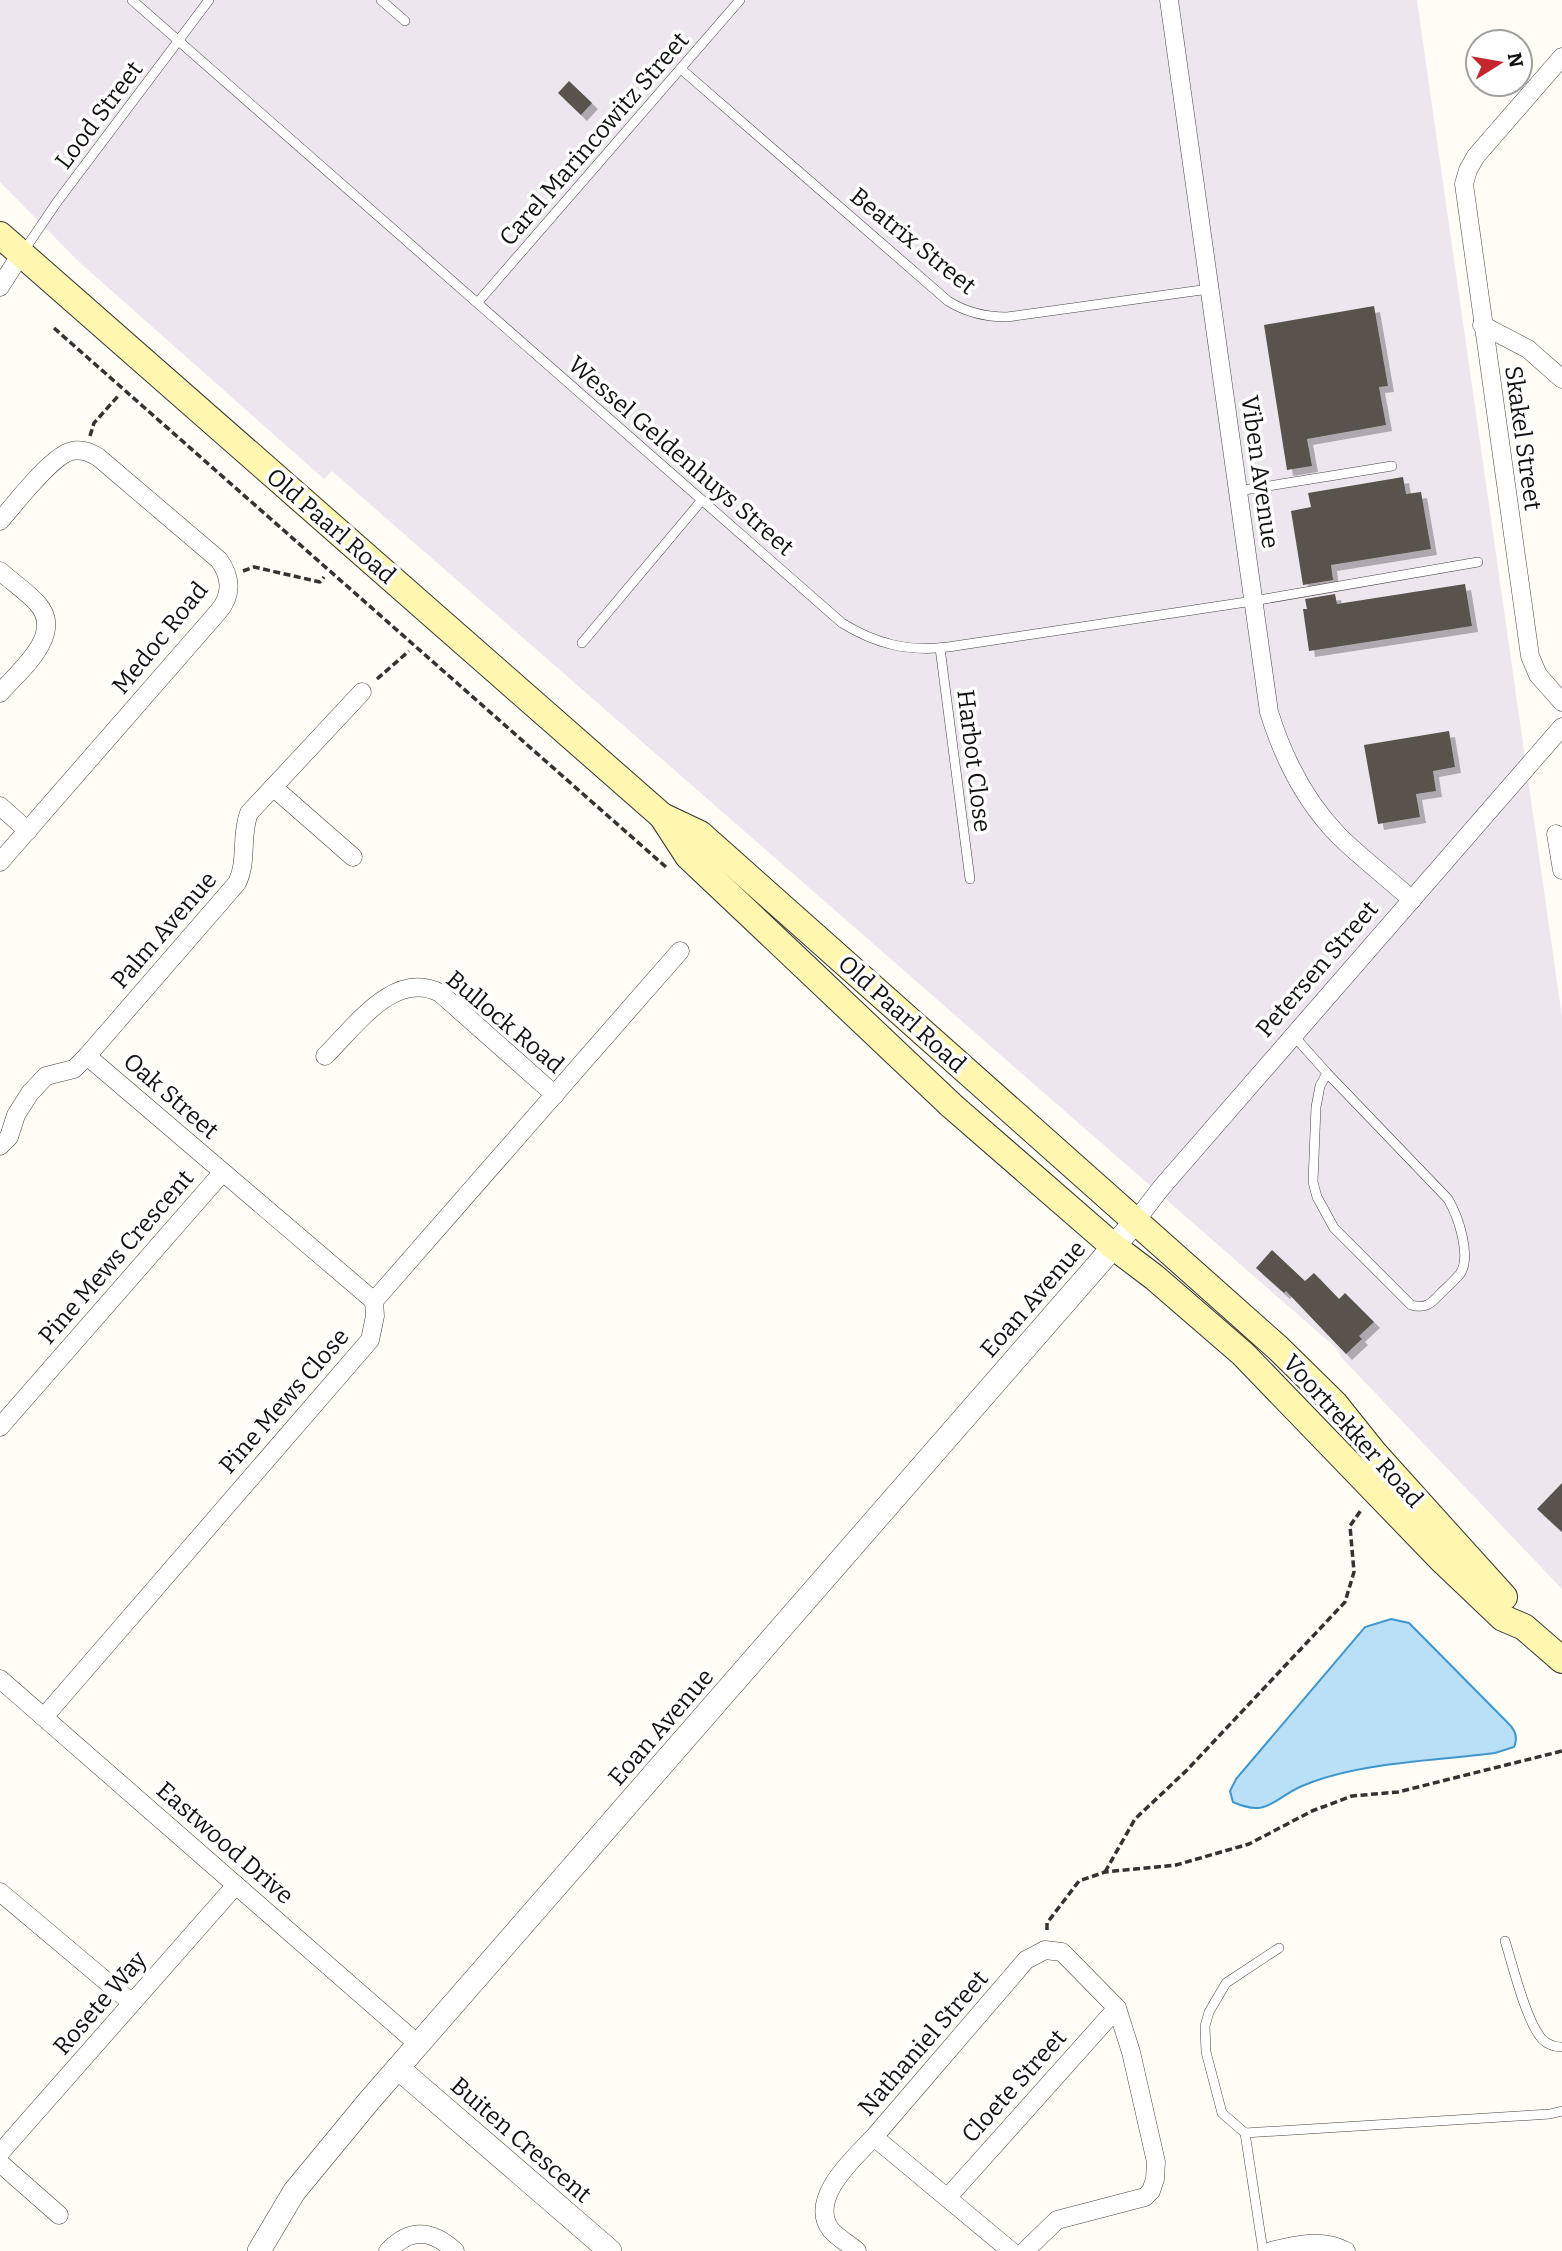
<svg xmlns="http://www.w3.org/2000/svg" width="1562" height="2251" font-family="Bitter,serif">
<defs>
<filter id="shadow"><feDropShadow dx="6" dy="6" stdDeviation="0" flood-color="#0004"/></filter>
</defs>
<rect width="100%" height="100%" fill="#fffdf5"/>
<polygon fill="#eee6ef" points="0,0 1417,0 1562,1017 1562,1589 1342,1358 1335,1347 332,471 324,479 77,260 0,182"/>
<path fill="#b9e0f7" stroke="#3f96cf" stroke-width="2" d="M1391,1619L1409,1623L1509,1724C1516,1731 1518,1738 1514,1747L1495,1753C1435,1761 1358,1762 1302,1786C1274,1798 1268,1818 1233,1802L1230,1791L1236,1779L1365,1627Z"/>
<g fill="#5a524d" filter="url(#shadow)">
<polygon points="569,81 592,103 581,115 558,93"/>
<polygon points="1374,306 1388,386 1379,387 1386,425 1307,439 1312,466 1287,470 1264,325"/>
<polygon points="1403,477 1406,494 1421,492 1431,549 1331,565 1333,580 1303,585 1291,511 1311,507 1308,493"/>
<polygon points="1465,584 1472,626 1309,651 1303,609 1307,609 1305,599 1335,594 1337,604"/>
<polygon points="1449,731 1455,767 1433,771 1436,791 1416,794 1420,817 1378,824 1364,745"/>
<polygon points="1272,1250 1305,1281 1314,1273 1339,1299 1345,1293 1374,1322 1359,1336 1362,1339 1346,1354 1286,1291 1284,1293 1256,1268"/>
<polygon points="1562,1483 1562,1532 1537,1509"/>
</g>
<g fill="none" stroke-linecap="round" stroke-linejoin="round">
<g stroke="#444" stroke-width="10">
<g id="service">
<path d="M132,0L842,623C876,644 908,652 948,647L1253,601L1478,562"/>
<polyline points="381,0 405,21"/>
<path d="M681,69L948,301C967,313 985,317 1007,317L1209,289"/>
<polyline points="23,252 57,202 209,0"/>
<polyline points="478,302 740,0"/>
<polyline points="1238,491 1392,466"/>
<polyline points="582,643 702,500"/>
<polyline points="940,648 970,879"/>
<path d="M1293,1035L1327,1073L1320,1086L1316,1107L1313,1182L1317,1197L1334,1228L1411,1305C1425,1309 1431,1304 1440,1294C1446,1288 1454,1281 1460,1274C1472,1256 1458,1216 1448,1199L1327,1073"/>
<path d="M1505,1941C1513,1966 1526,2021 1542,2039C1548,2045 1554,2047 1562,2047"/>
<polyline points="1245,2133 1550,2114 1562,2111"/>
<polyline points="1263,2251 1245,2133 1222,2113 1206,2052 1205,2026 1209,2012 1226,1983 1279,1948"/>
</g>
</g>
<g stroke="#444" stroke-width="19">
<g id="minor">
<path d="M1169,0L1269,712C1283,757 1304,800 1338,835C1361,858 1388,878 1412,900"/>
<polyline points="1562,57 1476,156 1468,170 1464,184 1530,656 1538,675 1562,702"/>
<polyline points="0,287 21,254"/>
<polyline points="1482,325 1528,349 1562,379"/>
<path d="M0,521C15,504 52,455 72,451C81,449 90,452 98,457L219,560C232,578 232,596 218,612L0,862"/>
<path d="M0,571C12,582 26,591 37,603C66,634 19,671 0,693"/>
<polyline points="273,787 353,857"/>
<polyline points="0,806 28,831"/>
<polyline points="1556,834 1562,870"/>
<polyline points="87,1056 374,1301"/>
<path d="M325,1056C355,1027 394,969 440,993L555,1095"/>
<path d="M0,1146L9,1137L16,1115L30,1093L46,1076L74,1069L87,1056L237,883C248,861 240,836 249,813L362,692"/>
<polyline points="1135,1222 1161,1188 1562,727"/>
<polyline points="0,1427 222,1173"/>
<polyline points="0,1679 419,2045"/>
<polyline points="44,1717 370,1340 375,1316 374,1301 680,951"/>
<polyline points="0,1892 132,2003"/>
<polyline points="874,2137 1011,2251"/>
<polyline points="0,2153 236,1885"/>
<polyline points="0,2163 59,2215"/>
<polyline points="948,2197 1117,2008"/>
<path d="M388,2251C411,2227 432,2230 455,2251"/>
<path d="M857,2251C849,2244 838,2238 831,2230C807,2199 855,2157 874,2137L1026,1960L1045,1950L1062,1952L1117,2008L1131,2052L1156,2162L1155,2179L1151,2191L1145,2197L1057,2220L1025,2251"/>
<path d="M1271,2251C1296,2245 1322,2238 1346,2251"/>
</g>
</g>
<g stroke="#444" stroke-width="24">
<g id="tertiary">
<polyline points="398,2068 610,2251"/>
<polyline points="259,2251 294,2192 369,2101 1135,1222"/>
</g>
</g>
<g stroke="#333" stroke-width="28">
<g id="secondary">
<polyline points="0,235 662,816 688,856 952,1106 1113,1246 1154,1277 1243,1354 1440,1558 1503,1618 1524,1627 1562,1660"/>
<polyline points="662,816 700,834 1278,1348 1335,1404 1375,1454 1504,1597"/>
</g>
</g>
<g stroke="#333" stroke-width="3.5" stroke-dasharray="7 3.5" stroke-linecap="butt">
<polyline points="54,328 667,868"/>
<polyline points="90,436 94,423 119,395"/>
<polyline points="243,571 254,567 320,582 324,577"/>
<polyline points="377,679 409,651"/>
<polyline points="1105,1872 1135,1819 1187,1770 1345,1602 1354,1572 1350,1526 1361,1510"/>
<polyline points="1047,1930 1047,1923 1079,1881 1105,1872 1176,1865 1249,1844 1312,1811 1352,1796 1398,1792 1562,1751"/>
</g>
<use href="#service" stroke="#fff" stroke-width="9"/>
<use href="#minor" stroke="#fff" stroke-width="18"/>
<use href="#tertiary" stroke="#fff" stroke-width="23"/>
<use href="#secondary" stroke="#fff6b0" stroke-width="26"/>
</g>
<g text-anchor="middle" stroke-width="7" stroke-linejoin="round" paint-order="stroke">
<g font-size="24" fill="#111" stroke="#fff">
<text transform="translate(99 115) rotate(-53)" y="8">Lood Street</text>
<text transform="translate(594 139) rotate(-49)" y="8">Carel Marincowitz Street</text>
<text transform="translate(913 241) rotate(39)" y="8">Beatrix Street</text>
<text transform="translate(1523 438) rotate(82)" y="8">Skakel Street</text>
<text transform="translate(681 456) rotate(41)" y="8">Wessel Geldenhuys Street</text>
<text transform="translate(1260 472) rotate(82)" y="8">Viben Avenue</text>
<text transform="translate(331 526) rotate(41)" y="8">Old Paarl Road</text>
<text transform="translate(160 638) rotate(-51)" y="8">Medoc Road</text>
<text transform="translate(974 761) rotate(83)" y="8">Harbot Close</text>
<text transform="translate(164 930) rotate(-49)" y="8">Palm Avenue</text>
<text transform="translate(1317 969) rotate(-49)" y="8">Petersen Street</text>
<text transform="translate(902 1014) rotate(42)" y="8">Old Paarl Road</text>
<text transform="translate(505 1022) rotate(40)" y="8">Bullock Road</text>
<text transform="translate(171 1096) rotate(41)" y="8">Oak Street</text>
<text transform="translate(116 1257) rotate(-49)" y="8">Pine Mews Crescent</text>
<text transform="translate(1033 1299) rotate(-49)" y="8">Eoan Avenue</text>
<text transform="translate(284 1401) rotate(-49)" y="8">Pine Mews Close</text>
<text transform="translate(1353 1431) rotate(48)" y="8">Voortrekker Road</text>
<text transform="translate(661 1727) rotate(-49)" y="8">Eoan Avenue</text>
<text transform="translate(225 1843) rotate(41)" y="8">Eastwood Drive</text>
<text transform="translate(100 2003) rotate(-49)" y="8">Rosete Way</text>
<text transform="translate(923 2043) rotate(-49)" y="8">Nathaniel Street</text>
<text transform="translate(1014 2086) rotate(-48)" y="8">Cloete Street</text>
<text transform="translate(521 2140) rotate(41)" y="8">Buiten Crescent</text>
</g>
</g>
<g transform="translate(1499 63) rotate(79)"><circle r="33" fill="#ffffff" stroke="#a0a0a0" stroke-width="2"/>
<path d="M0-5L12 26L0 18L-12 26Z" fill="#c4262e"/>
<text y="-10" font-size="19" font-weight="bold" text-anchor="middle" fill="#111111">N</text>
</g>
</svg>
